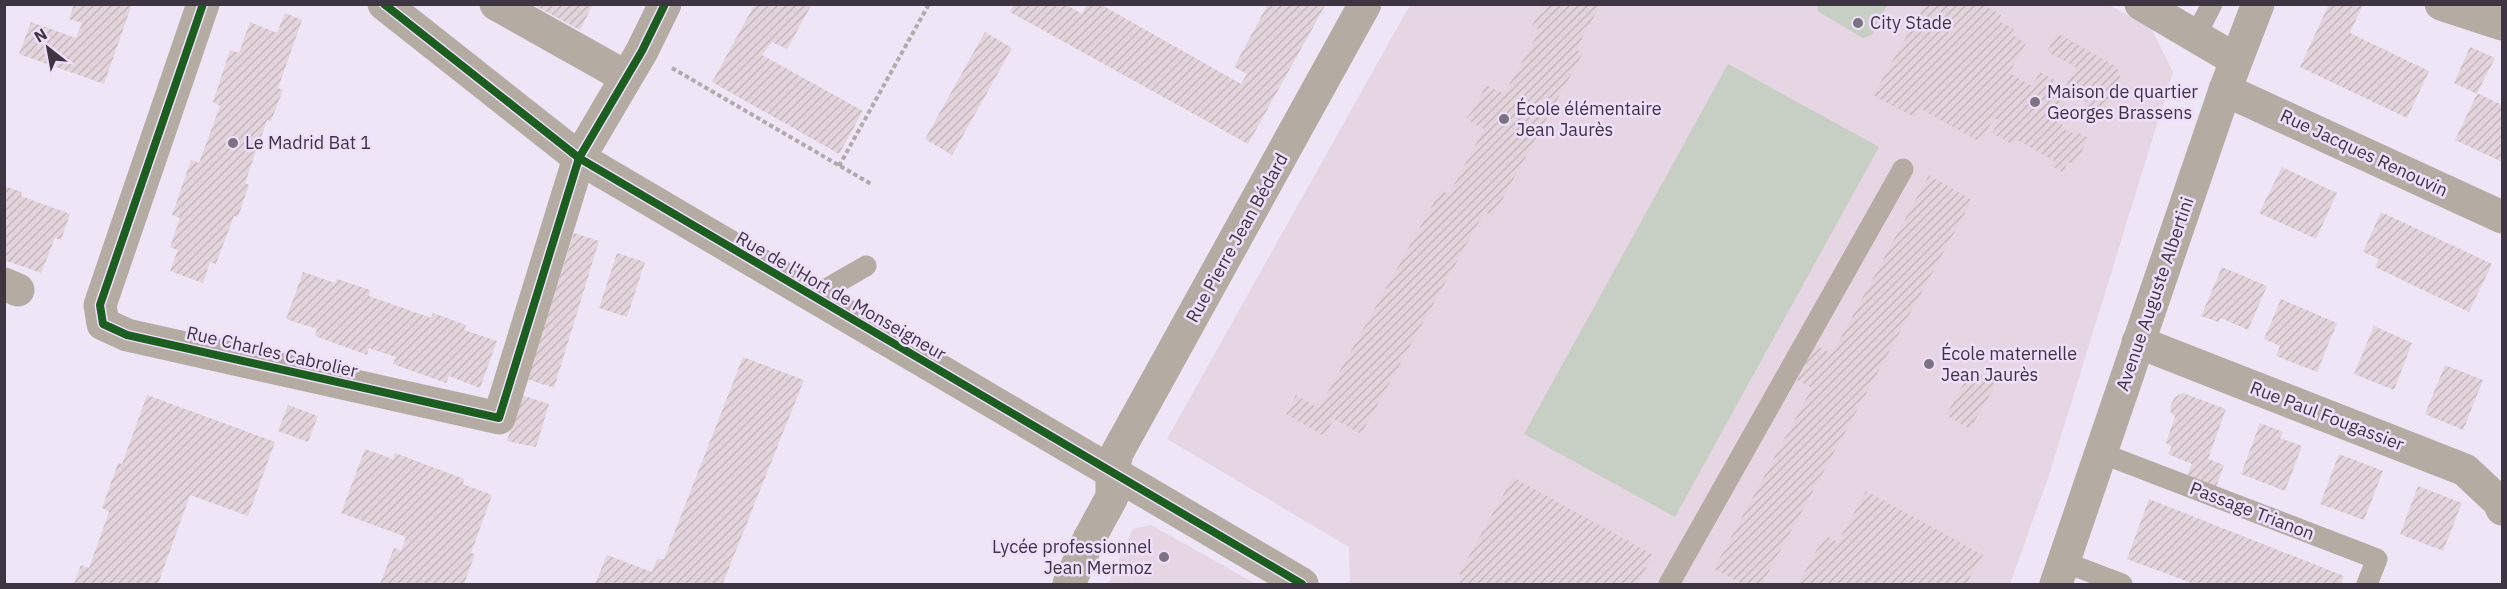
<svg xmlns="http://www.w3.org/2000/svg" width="2507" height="589" font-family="'IBM Plex Sans',sans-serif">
<defs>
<pattern id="building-hatch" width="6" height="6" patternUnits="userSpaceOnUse" patternTransform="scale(1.5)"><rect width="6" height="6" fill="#e3d4db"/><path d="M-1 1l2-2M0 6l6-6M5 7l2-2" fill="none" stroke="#c4b7bd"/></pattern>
</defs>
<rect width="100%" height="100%" fill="#eee5f6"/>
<g fill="#e6d5e3">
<polygon points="1410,5 2109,5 2151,28 2173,72 2049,475 2010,584 1350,584 1349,547 1167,439"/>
<polygon points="1151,525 1256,584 1108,584 1133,529"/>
</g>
<g fill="#c7cec3">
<polygon points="1816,5 1816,4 1887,5 1872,35 1863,38 1819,12"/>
<polygon points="1728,64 1879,147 1675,517 1524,434"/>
</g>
<g fill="url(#building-hatch)">
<polygon points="74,4 132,4 104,84 19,54 31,22 76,38 82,23 69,19"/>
<polygon points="532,4 593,4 580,30"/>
<polygon points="755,4 812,4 787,49 772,42 762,55 863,111 839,154 712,82"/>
<polygon points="1014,4 1072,4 1070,7 1082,14 1087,4 1100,4 1241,84 1247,74 1234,67 1268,4 1326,4 1248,144 1010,12"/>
<polygon points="1544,4 1601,4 1576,49 1583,53 1493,216 1484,212 1480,220 1361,434 1334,419 1324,436 1286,414 1296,395 1319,408 1441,190 1449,194 1484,129 1466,119 1476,106 1486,85 1504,94 1540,30 1532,26"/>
<polygon points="1925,4 1982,4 2001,15 1998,21 2014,29 2011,34 2026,43 2009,73 2032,86 2040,72 2066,86 2076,67 2047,52 2057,33 2117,67 2121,81 2102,114 2086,106 2088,103 2079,98 2066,101 2058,114 2063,128 2075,134 2077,132 2089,138 2074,165 2068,162 2063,172 2052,166 2054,161 2016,139 2013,145 1992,133 1999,121 1994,118 1980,142 1919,108 1914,117 1873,95"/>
<polygon points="2329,4 2363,4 2350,33 2429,71 2407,118 2300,67"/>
<polygon points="285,13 302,20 278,88 283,90 271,121 267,120 245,183 249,185 238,217 234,216 216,264 210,262 203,283 170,271 178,250 170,247 180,218 172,215 191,160 199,163 220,106 213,102 230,50 239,53 250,22 277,33"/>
<polygon points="985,32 1012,48 952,155 925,139"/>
<polygon points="2470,47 2495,58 2477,93 2502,105 2502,162 2455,140 2477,94 2454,83"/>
<polygon points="2282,167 2337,193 2316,239 2259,213"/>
<polygon points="1929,175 1972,200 1762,584 1743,584 1714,569 1812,388 1797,380 1815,345 1832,354"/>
<polygon points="4,186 22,192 21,196 70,214 61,240 55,238 41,273 4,260"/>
<polygon points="2381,212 2492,264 2469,312 2375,267 2379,259 2363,252"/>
<polygon points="574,233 599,241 554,388 527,379"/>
<polygon points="617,253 645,262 627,317 599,308"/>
<polygon points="2222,267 2267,286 2248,330 2221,318 2218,322 2201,316"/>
<polygon points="303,272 335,283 337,279 370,290 369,296 431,318 433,313 466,325 464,330 497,341 480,388 449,376 446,383 393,364 396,357 369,348 367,355 315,336 317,329 286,319"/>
<polygon points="2281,299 2337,323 2317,372 2276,356 2280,346 2264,339"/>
<polygon points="2374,326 2412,343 2394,390 2354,374"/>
<polygon points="743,357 804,380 723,583 726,584 595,584 607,555 652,572 657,559 664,559"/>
<polygon points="2445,365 2483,380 2463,430 2425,414"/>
<polygon points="1972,370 1996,384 1970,429 1946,415"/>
<polygon points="2183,393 2226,409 2208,459 2224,465 2216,487 2187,475 2192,464 2168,454 2172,446 2166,443 2175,416 2171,413 2170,406 2175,397"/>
<polygon points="147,395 275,442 248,516 190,495 158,584 74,584 81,565 89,568 109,512 102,508 118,463 122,464"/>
<polygon points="521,395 549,404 536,447 507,441"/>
<polygon points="288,405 318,416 308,442 278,431"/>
<polygon points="2260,423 2283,432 2280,438 2302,446 2285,491 2241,474"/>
<polygon points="365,449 393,459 395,453 464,479 463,484 492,495 471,553 475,554 464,584 380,584 394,548 401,551 406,537 341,513"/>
<polygon points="2339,454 2383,471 2364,520 2320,504"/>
<polygon points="1513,477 1653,555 1637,584 1459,584 1464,577 1459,574"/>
<polygon points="2418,486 2462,503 2443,551 2400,534"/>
<polygon points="1866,491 1983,555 1966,584 1798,584 1825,535 1838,542"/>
<polygon points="2149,499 2344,576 2341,584 2194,584 2127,559"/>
</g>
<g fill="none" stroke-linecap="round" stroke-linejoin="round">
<g stroke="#b2aaa9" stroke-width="4" stroke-dasharray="4.5 3" stroke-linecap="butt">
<polyline points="672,68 871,184"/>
<polyline points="839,166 929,4"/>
</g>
<g stroke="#b4aca3" stroke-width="21">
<polyline points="2196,35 2212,4"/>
<polyline points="812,297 866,266"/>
<polyline points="2101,453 2377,559 2367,584"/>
<polyline points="2064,562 2122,584"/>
<polyline points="1669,584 1903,169"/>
</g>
<g stroke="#b4aca3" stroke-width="33">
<polyline points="203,4 100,305 103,324 127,335 499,418 579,158 642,51 665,4"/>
<polyline points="384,4 579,158 1302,584"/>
<polyline points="496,4 626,77"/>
<polyline points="2141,4 2236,60"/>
<polyline points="2441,4 2502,24"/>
<polyline points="2225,90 2502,217"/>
<polyline points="4,284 18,290"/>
<polyline points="2138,342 2465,470 2499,502 2502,509"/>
<polyline points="1069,584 1089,539 1112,497 1112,473 1117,453 1365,4"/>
</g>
<polyline stroke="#b4aca3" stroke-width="33" points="2056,584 2225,90 2258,4"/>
<g stroke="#efdffc" stroke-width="11">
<g id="cycleway">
<polyline points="203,4 100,305 103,324 127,335 499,418 579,158 642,51 665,4"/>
<polyline points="384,4 579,158 1302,584"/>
</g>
</g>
<use href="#cycleway" stroke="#1b5e20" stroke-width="8"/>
</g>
<g fill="#7b7381" stroke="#efdffc" stroke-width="2">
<circle cx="1858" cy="23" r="6"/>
<circle cx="2035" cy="102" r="6"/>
<circle cx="1504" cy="119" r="6"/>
<circle cx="233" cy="143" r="6"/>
<circle cx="1929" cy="364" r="6"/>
<circle cx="1164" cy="557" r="6"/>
</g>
<g text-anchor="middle" stroke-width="5" stroke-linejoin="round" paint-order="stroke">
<g font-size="18" fill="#3d3642" stroke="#efdffc" text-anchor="start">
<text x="1870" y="29">City Stade</text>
<text x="2047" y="98">Maison de quartier<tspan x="2047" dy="21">Georges Brassens</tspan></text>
<text x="1516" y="115">École élémentaire<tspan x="1516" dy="21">Jean Jaurès</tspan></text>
<text x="245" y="149">Le Madrid Bat 1</text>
<text x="1941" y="360">École maternelle<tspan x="1941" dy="21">Jean Jaurès</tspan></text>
<text x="1152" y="553" text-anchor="end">Lycée professionnel<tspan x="1152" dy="21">Jean Mermoz</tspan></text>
</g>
<g font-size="18" fill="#3d3642" stroke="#efdffc">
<text transform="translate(2364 153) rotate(25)" y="6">Rue Jacques Renouvin</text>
<text transform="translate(1237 238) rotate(-61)" y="6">Rue Pierre Jean Bédard</text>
<text transform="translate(2155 294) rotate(-71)" y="6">Avenue Auguste Albertini</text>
<text transform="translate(841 296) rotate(30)" y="6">Rue de l'Hort de Monseigneur</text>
<text transform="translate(272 352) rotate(13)" y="6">Rue Charles Cabrolier</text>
<text transform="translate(2327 416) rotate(21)" y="6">Rue Paul Fougassier</text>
<text transform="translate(2252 511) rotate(21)" y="6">Passage Trianon</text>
</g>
</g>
<rect width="2507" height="589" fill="none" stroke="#3d3642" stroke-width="12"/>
<g transform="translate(48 48) rotate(329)" stroke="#efdffc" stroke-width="4.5" paint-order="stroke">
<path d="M0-4.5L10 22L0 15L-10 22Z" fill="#3d3642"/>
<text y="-9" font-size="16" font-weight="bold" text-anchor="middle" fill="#3d3642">N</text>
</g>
</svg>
